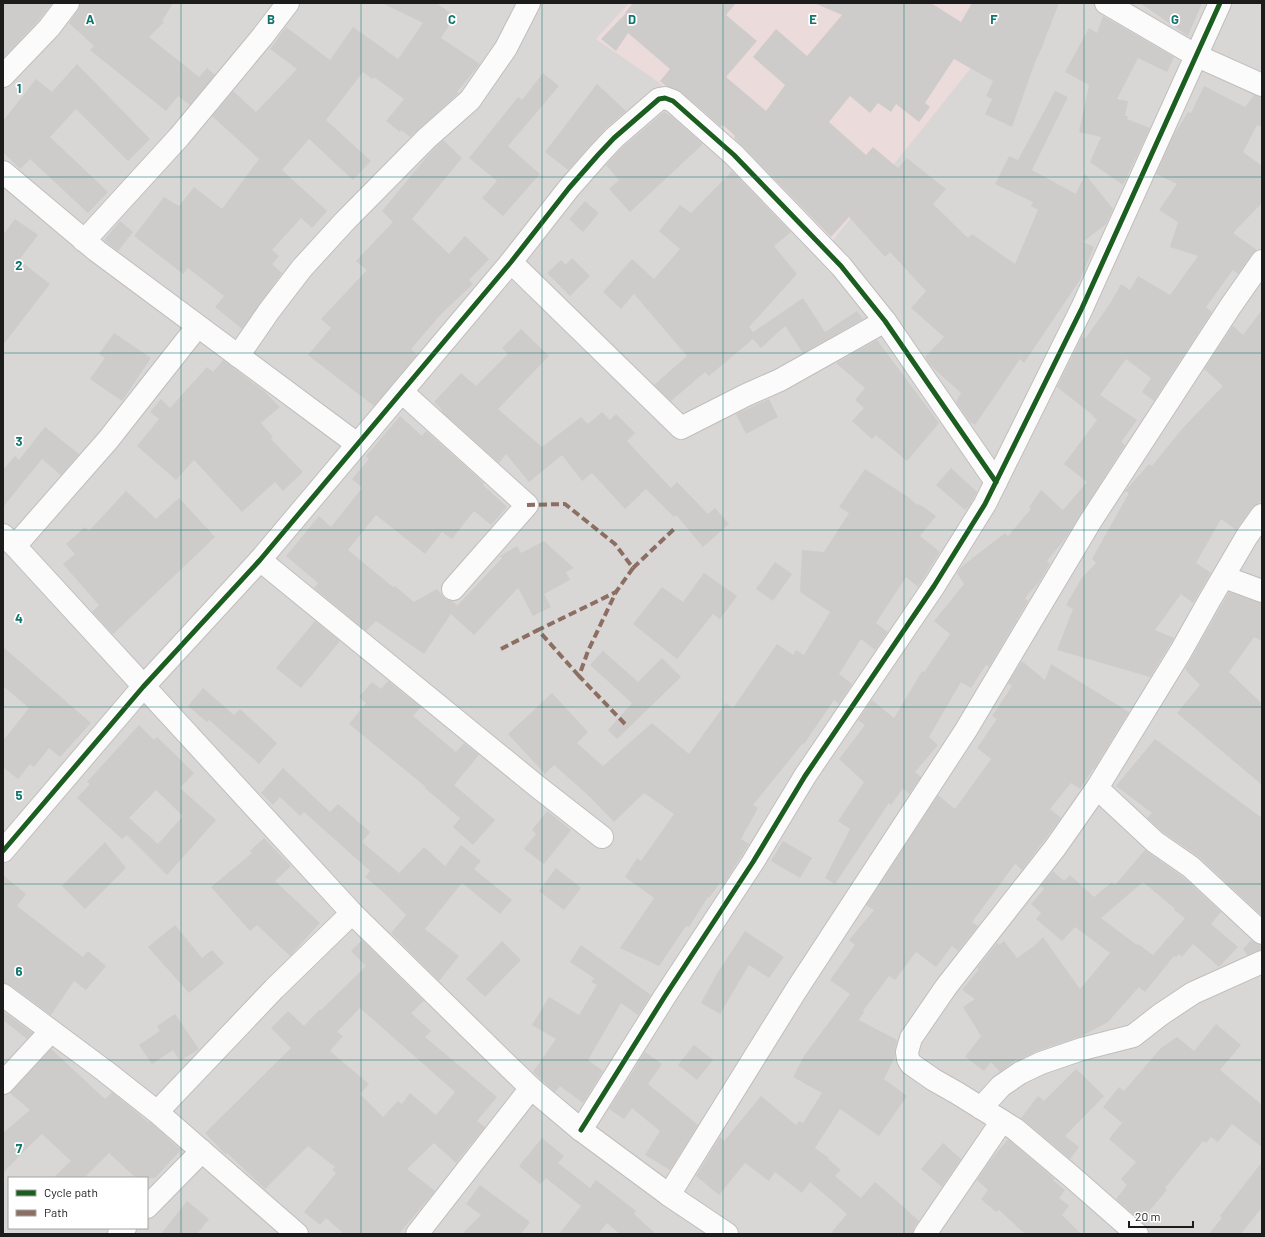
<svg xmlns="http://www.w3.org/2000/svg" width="1265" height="1237" font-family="Barlow,sans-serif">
<rect width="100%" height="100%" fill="#eae7e4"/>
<path fill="#d9d7d6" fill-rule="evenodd" d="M3,3H1262V1234H3ZM9,1178H147V1228H9Z"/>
<polygon fill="#ebdcdb" points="629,3 1006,3 971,68 830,244 657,81 596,39"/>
<g fill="#ceccca" fill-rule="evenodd">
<polygon points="3,3 52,3 39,20 3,58"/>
<polygon points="80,3 173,3 162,21 164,22 149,37 199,77 207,68 215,75 190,105 178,96 166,111 90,50 94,46 69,23 78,10"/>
<polygon points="382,3 436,3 455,16 441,38 480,64 457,92 459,93 410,137 401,130 400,132 386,121 404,99 374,77 372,79 363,72 326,120 371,161 353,180 309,139 282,170 327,211 312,228 301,218 272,250 279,256 272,264 282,273 242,329 215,307 224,296 188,268 183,274 134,236 164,197 179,206 194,187 222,209 259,159 212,116 233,91 256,112 297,69 270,49 286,27 330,60 353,27 398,59 423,23"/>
<polygon points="633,3 736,3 726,15 757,41 726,77 766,111 785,85 753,57 776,29 807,56 842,15 814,3 931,3 961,22 972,3 1059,3 1038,57 1037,57 1012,127 985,114 992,99 986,96 993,81 954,59 925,103 930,107 919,122 896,104 891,112 878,103 870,113 850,96 829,122 866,155 873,147 898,168 907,158 946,189 933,204 968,238 972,234 1015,264 1038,210 1031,206 1033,202 995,184 1009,156 1018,160 1055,91 1068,97 1032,170 1076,194 1085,174 1113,209 1106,224 1083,242 1094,247 1080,280 1024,363 1020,359 975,425 969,421 956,402 961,393 930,365 925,357 944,337 911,308 926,291 890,252 885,257 849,217 831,237 734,138 735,136 723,125 721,127 681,92 666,86 660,81 670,69 628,33 616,51 601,39 626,13 625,13"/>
<polygon points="1140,3 1202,3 1188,36"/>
<polygon points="1103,16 1174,57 1167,72 1138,58 1117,99 1128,101 1125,116 1128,116 1127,119 1150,128 1123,185 1090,162 1101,137 1079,132 1089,85 1065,72 1089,28 1097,33"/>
<polygon points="77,64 150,139 128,161 76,109 50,137 108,192 88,213 30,159 20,169 3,152 3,121 36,79 52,92"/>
<polygon points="543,73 559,86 508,146 540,174 503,216 482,198 497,181 469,158 518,97 522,100"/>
<polygon points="597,84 626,111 605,129 568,170 545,152"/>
<polygon points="1204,86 1245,107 1254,95 1262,97 1262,127 1257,125 1243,152 1262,166 1262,203 1233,233 1257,250 1252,254 1238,274 1233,270 1206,307 1212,312 1154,401 1142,392 1151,378 1126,359 1100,395 1137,420 1121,442 1125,445 1065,539 1047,561 1050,564 1040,581 1025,598 1028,601 989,667 986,665 971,688 961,682 929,737 938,745 915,772 921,777 909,794 903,788 891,805 889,803 835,884 825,878 850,829 838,821 864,782 839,759 865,725 858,720 872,700 894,718 922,671 924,672 950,634 934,621 964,584 957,573 961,567 1005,533 1008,536 1031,509 1029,507 1041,490 1063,510 1087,482 1064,464 1097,420 1093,417 1094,416 1057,387 1082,336 1085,339 1111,302 1121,284 1130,290 1138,276 1170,295 1198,256 1170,247 1178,222 1159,210 1177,184 1156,174 1173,136 1188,112 1191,113"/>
<polygon points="664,112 671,116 703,144 630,212 609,189 619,180 606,165 623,147"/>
<polygon points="443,140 462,158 412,219 449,254 465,236 489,259 469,280 473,284 441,314 411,349 417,355 374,406 308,355 331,328 321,319 367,270 356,261 393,222 382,211 429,154"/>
<polygon points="732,171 791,232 774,246 797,274 749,327 753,332 803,298 825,332 857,311 863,319 803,353 785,326 761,348 753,339 709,376 705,372 671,401 654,385 687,356 634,294 621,309 603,292 632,259 654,279 680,249 659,231 680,205 691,213"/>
<polygon points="585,201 599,213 583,232 569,219"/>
<polygon points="15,219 38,235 19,260 50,284 3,345 3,235"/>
<polygon points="120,221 133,232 118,251 104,240"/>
<polygon points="572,258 590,276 570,296 547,273 561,260 566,265"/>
<polygon points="1262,310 1262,499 1259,503 1252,508 1236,530 1221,519 1196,563 1211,573 1193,603 1181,594 1155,630 1174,638 1150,677 1057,650 1073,609 1066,605 1081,579 1096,563 1092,559 1129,493 1125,491 1149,464 1152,466 1182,429 1223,386 1204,369 1232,327 1233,326 1243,335"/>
<polygon points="521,329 549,356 498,409 542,447 581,417 588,424 602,412 610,420 616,414 635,433 627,441 671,488 677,482 708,514 715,508 729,524 703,547 676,515 674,517 646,489 625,509 592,473 582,481 562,455 529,482 506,454 499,463 441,411 442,410 434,402 461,373 476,386 508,354 502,348"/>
<polygon points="114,333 151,358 122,401 90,379 105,358 99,354"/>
<polygon points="877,340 939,423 907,461 876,435 872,439 852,421 864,408 855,400 865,388 836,363"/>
<polygon points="223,360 265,392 280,407 261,423 273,437 271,439 303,472 283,491 275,482 242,512 194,460 176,480 137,446 159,419 150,412 161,399 170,408 207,367 213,372"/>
<polygon points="769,399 778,417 746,434 736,414"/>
<polygon points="400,416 422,436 426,431 484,483 483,485 507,507 491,525 474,511 452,539 442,532 425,554 376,515 348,550 393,587 395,586 414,602 437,589 445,599 452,601 457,605 455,608 502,558 500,556 517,546 521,553 544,541 574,568 566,572 570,580 544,594 551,607 533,616 518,588 474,635 451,614 424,654 376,621 366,631 314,588 318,583 286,556 319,516 331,527 362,488 352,479 369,459 366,456"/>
<polygon points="45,427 79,454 61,475 42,459 3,507 3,470 15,456 19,460"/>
<polygon points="951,468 977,492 970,505 965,510 936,485"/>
<polygon points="865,469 908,497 917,505 919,504 936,516 920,536 940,552 918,587 906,577 876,623 888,632 875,650 861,639 839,674 852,684 839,704 834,700 804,744 803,743 753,805 758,808 741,839 749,844 723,885 720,883 709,898 708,897 689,927 686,926 659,966 620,948 654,898 625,877 637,858 641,861 674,814 644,793 614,822 590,797 554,765 545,774 508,734 552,693 588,732 577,743 603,766 652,723 689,754 726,703 733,708 777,644 793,655 796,650 804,655 830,612 800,592 802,550 824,552 849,513 839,507"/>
<polygon points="126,491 156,519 179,498 215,537 113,634 92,612 99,605 63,564 75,554 66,544 85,527 89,531"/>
<polygon points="775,562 792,574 773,601 756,589"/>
<polygon points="704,573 737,596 720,619 713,614 677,659 633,624 662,587 683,602"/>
<polygon points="1229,592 1262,603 1262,641 1254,637 1229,672 1262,704 1262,785 1177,713 1200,685 1185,669"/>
<polygon points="315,621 340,641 301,688 276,668"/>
<polygon points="3,647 91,723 60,757 49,748 34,767 30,764 18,779 3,767 3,741 29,708 3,686"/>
<polygon points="603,651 638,682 662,658 681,677 617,739 608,730 632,703 590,665"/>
<polygon points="1022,661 1045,680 1051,664 1129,712 1094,769 1093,769 1080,789 1071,783 1050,809 1061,818 1022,870 1015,864 972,922 978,926 958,951 952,946 936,967 916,952 895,980 889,976 863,1011 864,1012 859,1020 897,1040 895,1049 895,1057 884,1079 907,1096 879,1136 840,1109 815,1148 829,1158 828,1159 841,1170 835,1176 861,1198 875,1182 897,1201 919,1221 914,1227 913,1234 830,1234 847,1214 810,1182 802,1193 775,1172 769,1181 745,1163 719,1195 696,1176 720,1137 724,1141 761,1096 796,1125 799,1121 803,1123 822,1093 793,1077 804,1056 850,994 830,980 855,945 849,940 874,910 866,905 938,795 955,809 991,759 977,748 997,719 992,716 1012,686 1008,683"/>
<polygon points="388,681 421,707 413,716 456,752 464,743 479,755 454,785 495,820 473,845 453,827 460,818 425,788 426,787 349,724 366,703 359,697 372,682 381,689"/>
<polygon points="203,688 234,715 240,709 277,743 259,764 209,720 207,722 188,706"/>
<path d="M139,725L154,740L157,737L194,773L180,788L216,820L167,875L127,835L122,839L77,798L90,784L87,782ZM156,790L183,816L158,844L129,818Z"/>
<polygon points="1155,739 1262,818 1262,916 1200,858 1163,832 1147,818 1152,813 1116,786"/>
<polygon points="283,768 330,812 338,804 370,832 362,842 399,873 424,847 445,866 461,845 481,861 474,869 512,900 500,914 462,883 425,929 459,956 439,981 391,933 406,915 383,892 365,877 370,871 304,812 300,816 280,797 273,805 261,793"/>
<polygon points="547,811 571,830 544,864 524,849 536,834 532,830"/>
<polygon points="264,838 291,866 275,881 320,923 290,956 257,925 250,931 211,887 252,853 250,851"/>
<polygon points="783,841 812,858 800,878 771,861"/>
<polygon points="105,842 126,868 85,909 62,886"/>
<path d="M1145,850L1183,877L1221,912L1211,924L1238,947L1219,967L1193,944L1182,957L1179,954L1176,957L1174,956L1145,992L1139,987L1108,1022L1082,1036L1037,1051L1018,1060L1017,1059L1000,1072L991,1062L984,1071L965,1057L981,1036L963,1007L975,999L962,990L979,969L977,968L997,943L999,945L1004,941L1017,958L1034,946L1043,937L1080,989L1110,953L1075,927L1062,941L1036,919L1041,913L1031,904L1044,889L1041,886L1053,871L1064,881L1070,875L1094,897L1112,882L1115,885ZM1143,882L1175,909L1174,910L1185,918L1153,955L1138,944L1137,945L1101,918Z"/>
<polygon points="556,868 581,888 564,910 539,891"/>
<polygon points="3,875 26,894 17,906 83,957 88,951 106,966 86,990 74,981 51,1015 10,985 3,983"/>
<polygon points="175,925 202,958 212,950 224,963 189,993 148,947"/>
<polygon points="745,931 784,957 769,978 749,965 720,1014 701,1003 718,972"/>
<path d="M362,940L424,1001L411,1013L431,1031L425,1037L497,1097L477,1121L485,1127L456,1163L434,1143L407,1169L435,1191L399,1234H344L326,1218L320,1225L304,1212L336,1173L332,1170L335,1167L308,1146L265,1189L227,1153L226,1155L205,1133L291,1048L271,1028L288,1011L304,1026L320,1009L321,1010L366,966L351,951ZM360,1008L455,1092L436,1115L410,1093L402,1104L398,1101L383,1117L360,1094L369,1084L330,1051L343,1036L337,1032Z"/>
<polygon points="1251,940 1259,945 1262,945 1262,950 1247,955 1243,949"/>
<polygon points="502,941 521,960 485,997 466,979"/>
<polygon points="581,945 651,995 638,1015 621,1003 588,1060 603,1071 583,1103 560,1086 555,1092 533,1072 556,1039 532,1025 549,997 579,1015 597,985 591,982 594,978 570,962"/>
<polygon points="3,1011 33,1033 27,1039 3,1020"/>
<polygon points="175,1014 199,1049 180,1061 173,1050 152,1064 139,1045 160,1031 157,1026"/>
<polygon points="1216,1024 1241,1045 1220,1070 1262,1105 1262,1147 1232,1124 1218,1142 1211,1137 1206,1143 1203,1141 1165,1188 1167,1190 1144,1217 1142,1215 1139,1219 1116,1199 1127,1185 1121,1179 1136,1162 1109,1139 1122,1123 1103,1107 1119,1087 1124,1091 1161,1048 1177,1037 1194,1051"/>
<polygon points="694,1045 713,1060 697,1080 678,1065"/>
<polygon points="51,1049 105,1099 112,1092 136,1112 149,1123 150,1122 181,1150 155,1178 136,1178 109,1153 84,1178 53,1178 71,1161 42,1134 24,1151 3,1173 3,1133 30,1110 10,1093"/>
<polygon points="645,1052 662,1064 648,1084 698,1125 670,1170 645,1155 660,1131 632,1108 624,1119 609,1109"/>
<polygon points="1076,1069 1104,1096 1065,1136 1079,1147 1070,1159 1021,1118 1038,1096 1044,1101"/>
<polygon points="542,1138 564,1156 558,1163 590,1188 596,1180 636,1211 634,1214 656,1234 620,1234 607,1223 598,1234 559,1234 581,1206 546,1178 540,1184 519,1166"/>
<polygon points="1008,1139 1055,1179 1053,1180 1065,1190 1059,1198 1069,1206 1062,1215 1081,1234 1025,1234 999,1210 996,1212 981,1199 988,1190 977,1180 989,1162"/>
<polygon points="943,1143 961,1159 942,1187 921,1169"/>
<polygon points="1262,1162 1262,1207 1241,1234 1209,1234 1222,1218 1220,1216"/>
<polygon points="480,1185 530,1222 521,1234 462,1234 481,1215 466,1204"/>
<polygon points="187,1201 209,1219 197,1234 161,1234"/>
</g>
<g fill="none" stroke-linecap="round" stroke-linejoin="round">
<g stroke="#c0bebd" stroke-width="24">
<g id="street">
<polyline points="1106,3 1195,55 1262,85"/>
<polyline points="3,76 49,28 68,3"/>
<polyline points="3,172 97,251 357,444"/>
<polyline points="84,241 179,137 262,37 288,3"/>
<polyline points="511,262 681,428 746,395 780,380 885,321"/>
<polyline points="238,356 269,311 302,268 345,221 427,138 470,100 506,48 529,3"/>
<polyline points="402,392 527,505 453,589"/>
<polyline points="3,535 15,546 352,913 500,1058 531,1088 581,1130 669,1195 727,1234"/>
<polyline points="15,546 108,440 197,327"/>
<polyline points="260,560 538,787 602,837"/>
<polyline points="1224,577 1262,591"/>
<polyline points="1097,788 1155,842 1191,867 1262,933"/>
<polyline points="3,851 143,687 260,560 511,262 569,188 598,155 614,138 659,99 665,98 673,101 734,155 841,266 885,321 996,482"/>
<polyline points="3,995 105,1071 157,1112 297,1234"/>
<polyline points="3,1083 51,1031"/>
<polyline points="981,1108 1001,1086 1020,1073 1041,1063 1082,1049 1133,1036 1160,1015 1193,993 1262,962"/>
<polyline points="157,1112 274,989 352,913"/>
<polyline points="581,1130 665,996 753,862 805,776 934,586 985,504 1082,308 1220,3"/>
<polyline points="669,1195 795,992 966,730 1090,522 1230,307 1262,261"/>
<polyline points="147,1207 202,1151"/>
<polyline points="119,1234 125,1228"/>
<polyline points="417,1234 531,1088"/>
<polyline points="925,1234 1002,1121"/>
<polyline points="1137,1234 1072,1177 1015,1129 957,1093 934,1080 911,1064 908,1059 907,1052 911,1038 946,987 1055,848 1097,788 1181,651 1209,601 1247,536 1262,515"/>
</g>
</g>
<use href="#street" stroke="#fcfbfb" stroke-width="22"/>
<g stroke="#8d6e63" stroke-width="4" stroke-dasharray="8 4" stroke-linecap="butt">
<polyline points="527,505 565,504 615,544 633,568 674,529"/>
<polyline points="501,649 538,630"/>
<polyline points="579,676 538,630 616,592"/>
<polyline points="625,724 579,676 588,651 616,592 633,568"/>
</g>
<g stroke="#fff" stroke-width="8">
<g id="cycleway">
<polyline points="3,851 143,687 260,560 511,262 569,188 598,155 614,138 659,99 665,98 673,101 734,155 841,266 885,321 996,482"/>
<polyline points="581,1130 665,996 753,862 805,776 934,586 985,504 1082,308 1220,3"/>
</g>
</g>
<use href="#cycleway" stroke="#1b5e20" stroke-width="5"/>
</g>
<path fill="none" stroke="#0f766e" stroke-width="1" stroke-opacity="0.55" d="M181,3V1234M361,3V1234M542,3V1234M723,3V1234M904,3V1234M1084,3V1234M3,177H1262M3,353H1262M3,530H1262M3,707H1262M3,884H1262M3,1060H1262"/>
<g font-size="13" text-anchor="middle" font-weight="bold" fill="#0f766e" stroke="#fff" stroke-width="3.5" stroke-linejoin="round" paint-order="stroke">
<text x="90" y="24">A</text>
<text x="271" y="24">B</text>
<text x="452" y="24">C</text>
<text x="632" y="24">D</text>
<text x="813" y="24">E</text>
<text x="994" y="24">F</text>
<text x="1175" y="24">G</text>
<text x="19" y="93">1</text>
<text x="19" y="270">2</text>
<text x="19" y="446">3</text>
<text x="19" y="623">4</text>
<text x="19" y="800">5</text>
<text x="19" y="976">6</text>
<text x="19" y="1153">7</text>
</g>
<rect width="1265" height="1237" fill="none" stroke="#1c1c1c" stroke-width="8"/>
<rect x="8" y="1177" width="140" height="52" fill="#ffffff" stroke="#a4a4a4"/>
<rect x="16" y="1190" width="20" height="6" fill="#1b5e20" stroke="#a4a4a4"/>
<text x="44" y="1197" font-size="12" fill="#1c1c1c">Cycle path</text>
<rect x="16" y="1210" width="20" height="6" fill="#8d6e63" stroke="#a4a4a4"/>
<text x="44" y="1217" font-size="12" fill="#1c1c1c">Path</text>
<path d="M1129 1221v6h64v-6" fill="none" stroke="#1c1c1c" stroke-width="2"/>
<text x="1135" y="1221" font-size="12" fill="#1c1c1c" stroke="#ffffff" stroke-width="3" paint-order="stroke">20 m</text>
</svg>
